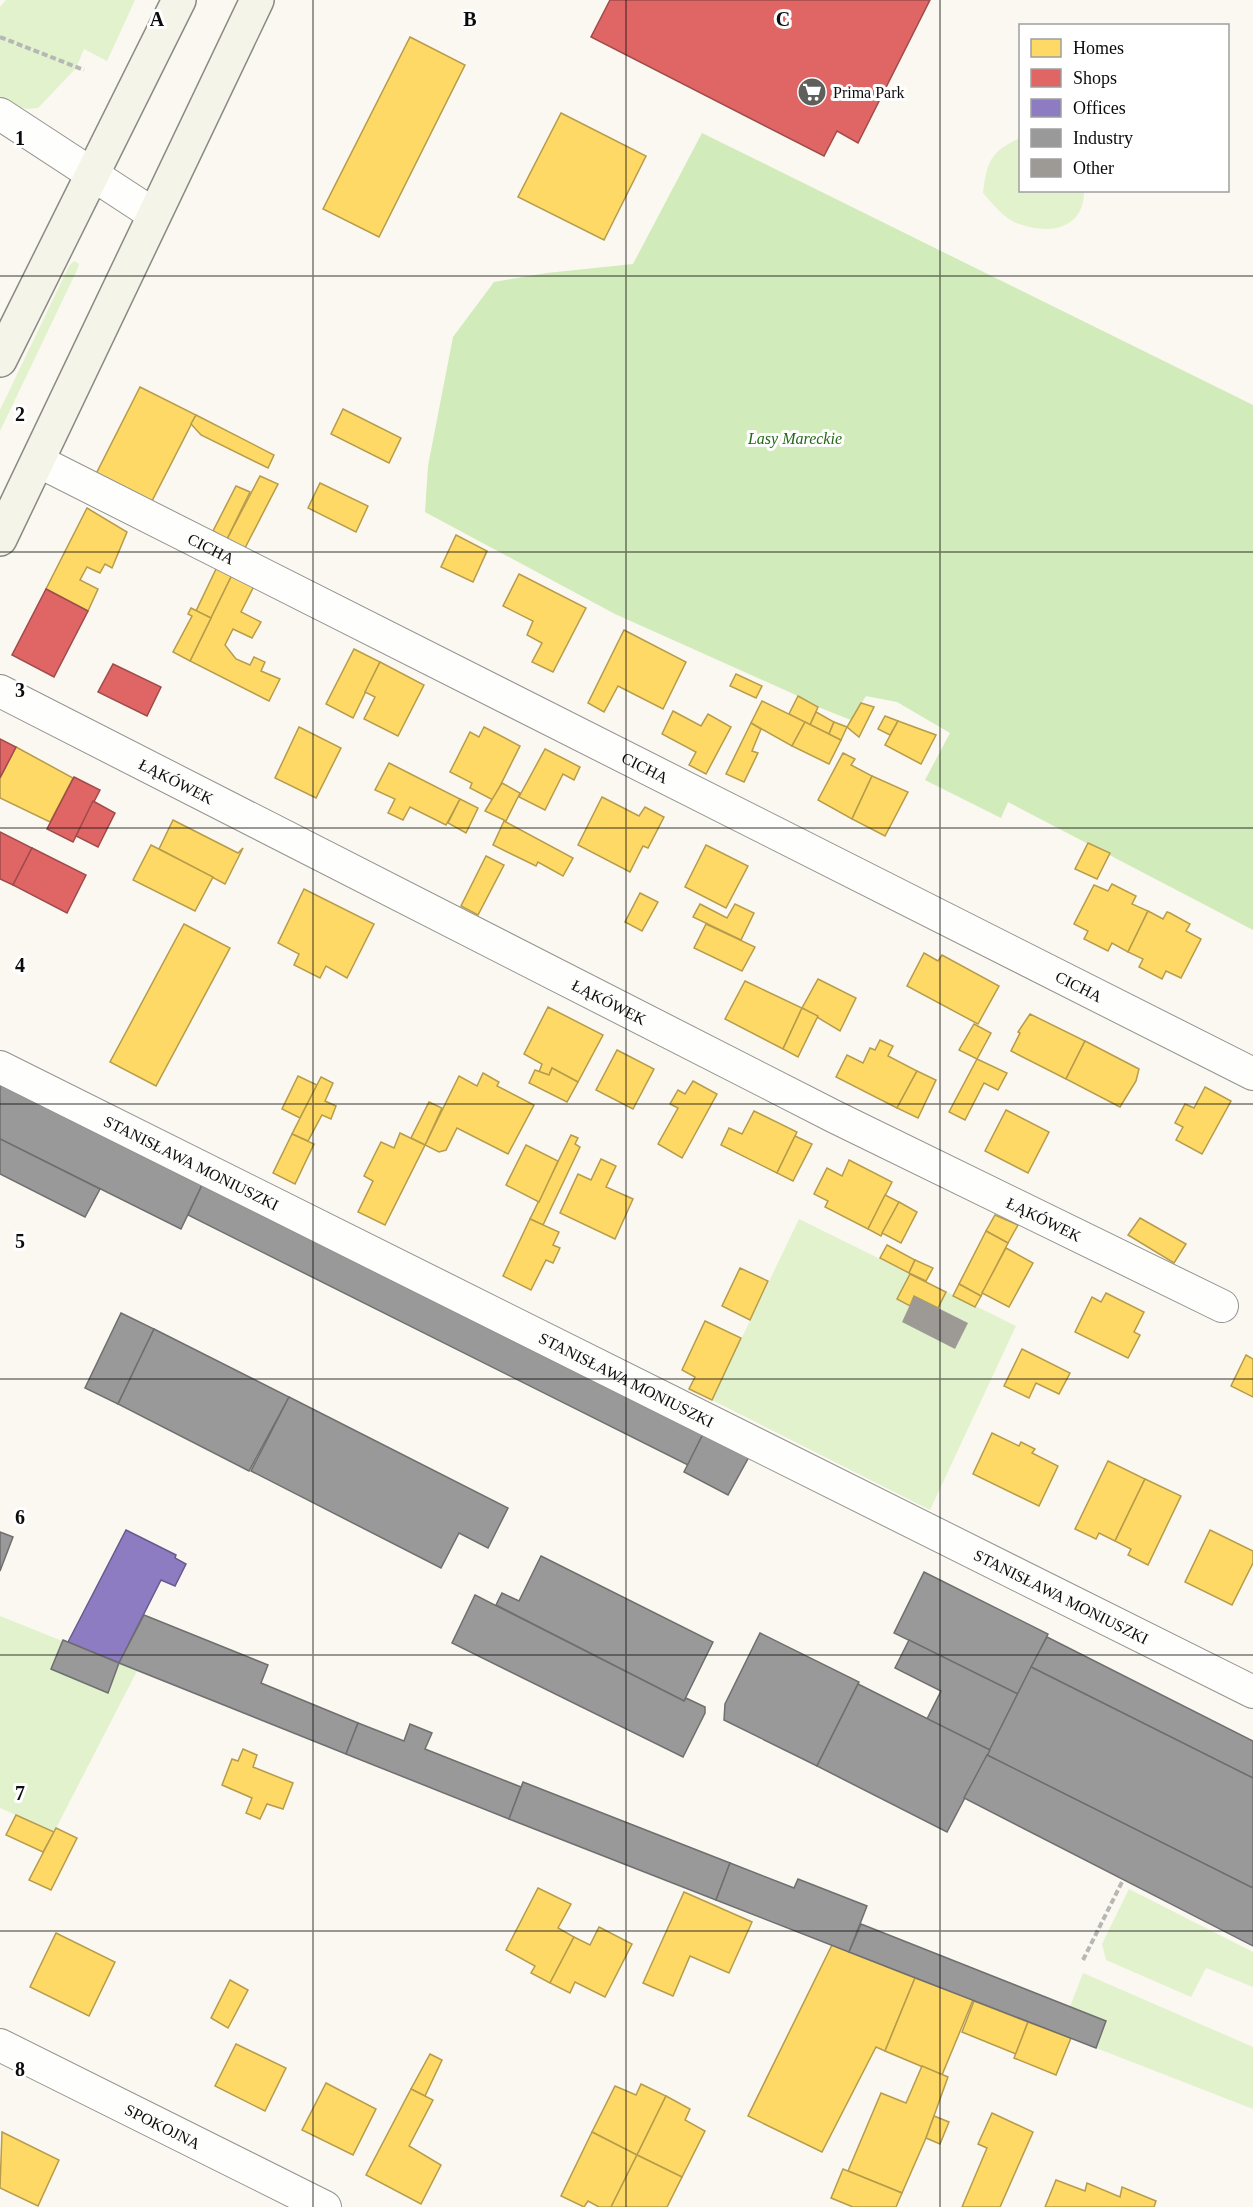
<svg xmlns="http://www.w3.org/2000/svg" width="1253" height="2207" font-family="'Times New Roman',serif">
<rect width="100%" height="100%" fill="#faf8f0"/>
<g fill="#e1f2cd">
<polygon points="6,0 135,0 107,61 84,49 76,68 38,108 27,109 0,102 0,7"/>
<path d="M1020,138V190L1084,191C1084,229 1050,235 1019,224C1004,219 993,204 983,193C987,161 991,151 1020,138Z"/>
<polygon points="74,261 79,264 78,268 0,431 0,410 69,266"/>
<polygon points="799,1219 1016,1326 930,1510 712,1400"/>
<polygon points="0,1616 137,1671 54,1832 0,1808"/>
<polygon points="1129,1889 1253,1952 1253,1987 1206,1968 1191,1997 1106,1960 1102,1944"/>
<polygon points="1083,1973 1253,2047 1253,2109 1096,2048 1106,2021 1070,2007"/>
</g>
<polygon fill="#d1ebba" points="702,133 1253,405 1253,930 1008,802 1001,818 925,780 950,733 897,702 866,696 851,720 818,707 798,696 615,614 425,512 428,466 453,337 494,282 547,273 633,264"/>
<g fill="#ffd966" stroke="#b69c4b" stroke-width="1.5">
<polygon points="410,37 465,65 379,237 323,209"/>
<polygon points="561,113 646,156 604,240 518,197"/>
<polygon points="140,387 196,415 152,501 96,474"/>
<polygon points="343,409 401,438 389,463 331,434"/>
<polygon points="196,415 274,455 268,468 201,435 191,424"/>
<polygon points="260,476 278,484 245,548 227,539"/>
<polygon points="320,483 368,506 356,532 308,508"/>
<polygon points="236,486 250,492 227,539 213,531"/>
<polygon points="87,508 127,532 112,568 105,564 100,573 87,567 80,580 98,589 88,611 46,589"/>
<polygon points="456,535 487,551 473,582 441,567"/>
<polygon points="217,567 232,575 211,618 196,611"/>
<polygon points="519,574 586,608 553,672 532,662 542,643 527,635 533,621 503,606"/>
<polygon points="232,575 254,586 241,612 261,622 252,638 233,629 225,645 236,659 250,665 254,657 265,662 261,671 280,679 269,701 190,661"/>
<polygon points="191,608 211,618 190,661 173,652 192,616 188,614"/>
<polygon points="624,630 686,662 663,709 618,686 604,712 588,703"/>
<polygon points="354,649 380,662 353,718 326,704"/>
<polygon points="380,662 424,685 398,736 364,719 375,697 365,692"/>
<polygon points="736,674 762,686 756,698 730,686"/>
<polygon points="798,696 818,707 810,725 789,714"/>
<polygon points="762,701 805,722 792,746 751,723"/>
<polygon points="861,703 874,707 859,737 847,727"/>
<polygon points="673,711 701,726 708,714 731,727 706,774 689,765 696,752 662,734"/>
<polygon points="816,712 834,722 829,734 810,725"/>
<polygon points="885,716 898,721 890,735 878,729"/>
<polygon points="898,721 936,735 921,764 885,745"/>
<polygon points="805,722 841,740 829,764 792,746"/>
<polygon points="834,722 847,727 841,740 829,734"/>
<polygon points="751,723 761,729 752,751 758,753 744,782 726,774"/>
<polygon points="299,727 341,748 316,798 275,778"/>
<polygon points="484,727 520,746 493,800 470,788 472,783 450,772 470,732 479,737"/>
<polygon points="16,747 73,778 50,822 0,798 0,778"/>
<polygon points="545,749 580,767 574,780 563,774 545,810 519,797"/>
<polygon points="843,753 855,759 851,765 872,776 852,819 818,800"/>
<polygon points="389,763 460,799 446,825 410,807 403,820 388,813 395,799 375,790"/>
<polygon points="872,776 908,792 885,836 852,819"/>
<polygon points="502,783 520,793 506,821 485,811"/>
<polygon points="602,797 639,816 645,807 664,817 648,848 643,846 630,872 578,845"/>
<polygon points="460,799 478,808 466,833 448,823"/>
<polygon points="173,820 238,853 243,848 225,884 159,849"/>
<polygon points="504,821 573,858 563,876 538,862 536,866 493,845"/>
<polygon points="1088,843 1110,853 1097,879 1075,869"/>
<polygon points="151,845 213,877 195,911 133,880"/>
<polygon points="706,845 748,866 726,908 685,887"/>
<polygon points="486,856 504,865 478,915 461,906"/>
<polygon points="1112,884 1136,896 1132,904 1148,911 1128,952 1112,943 1108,951 1084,939 1088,931 1074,924 1094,885 1108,891"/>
<polygon points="304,889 374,924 347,978 326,966 320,978 294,965 299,954 278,943"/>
<polygon points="640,893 658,902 642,931 625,922"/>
<polygon points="700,904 727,918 735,904 754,913 741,940 693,917"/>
<polygon points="1148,911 1163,919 1167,912 1170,913 1190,924 1186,931 1201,939 1181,978 1166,971 1162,979 1139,967 1143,959 1128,952"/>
<polygon points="184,924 230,948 156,1086 110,1062"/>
<polygon points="706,924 755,947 742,971 694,948"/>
<polygon points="924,953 938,961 942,955 999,986 978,1024 907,986"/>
<polygon points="818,979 856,998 840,1031 802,1008"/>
<polygon points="745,981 802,1008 783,1049 725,1019"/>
<polygon points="548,1007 603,1035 578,1082 552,1068 549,1075 539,1072 542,1064 524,1054"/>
<polygon points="802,1008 818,1016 798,1057 783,1049"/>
<polygon points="1030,1014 1085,1041 1066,1079 1011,1051 1020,1033 1018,1032"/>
<polygon points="974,1024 991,1033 977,1059 959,1050"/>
<polygon points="880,1040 893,1046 888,1056 917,1071 897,1108 836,1077 847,1055 863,1063 870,1048 875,1050"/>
<polygon points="1085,1041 1139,1069 1136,1081 1120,1107 1066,1079"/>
<polygon points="617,1050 654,1069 633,1109 596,1090"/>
<polygon points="977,1059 1007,1073 998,1090 984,1083 965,1120 949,1112"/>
<polygon points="552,1068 578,1082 567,1102 529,1083 535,1070 549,1075"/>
<polygon points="917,1071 936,1080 918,1118 897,1108"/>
<polygon points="483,1073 499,1082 497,1086 534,1105 508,1154 457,1128 446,1150 439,1152 425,1145 459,1076 477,1086"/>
<polygon points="298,1076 317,1085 300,1118 282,1109"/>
<polygon points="321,1077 333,1083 325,1101 336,1106 331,1119 322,1115 308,1141 292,1134"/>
<polygon points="693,1081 717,1094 682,1158 658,1144 678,1108 670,1104 678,1090 685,1094"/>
<polygon points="1205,1087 1231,1101 1202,1154 1176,1140 1183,1127 1175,1123 1185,1104 1194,1108"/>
<polygon points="429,1102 442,1108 425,1145 411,1138"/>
<polygon points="1006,1110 1049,1132 1028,1173 985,1151"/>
<polygon points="754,1111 797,1132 777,1173 721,1145 729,1128 742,1134"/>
<polygon points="400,1133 425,1145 385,1225 358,1212 373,1181 364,1176 381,1142 394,1148"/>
<polygon points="292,1134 314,1144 295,1184 273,1173"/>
<polygon points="571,1135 578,1138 575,1144 580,1147 543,1225 530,1219"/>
<polygon points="795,1136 812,1144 793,1181 777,1173"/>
<polygon points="526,1145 558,1161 539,1202 506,1185"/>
<polygon points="601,1159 616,1166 606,1187 633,1199 615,1239 560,1213 578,1174 591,1180"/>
<polygon points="849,1160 892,1182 868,1229 825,1207 828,1201 814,1194 827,1168 842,1176"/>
<polygon points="885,1195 899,1202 881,1236 868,1229"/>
<polygon points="899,1202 917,1212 901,1243 882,1233"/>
<polygon points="995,1215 1018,1225 1008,1243 986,1231"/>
<polygon points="1140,1218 1186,1244 1174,1263 1128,1235"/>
<polygon points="530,1219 559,1232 553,1245 560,1248 553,1263 546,1260 531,1290 503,1276"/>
<polygon points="986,1231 1008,1243 981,1296 959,1284"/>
<polygon points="887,1245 915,1260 909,1273 880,1258"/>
<polygon points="1006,1248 1033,1263 1009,1307 982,1293"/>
<polygon points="915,1260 933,1268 926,1281 909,1273"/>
<polygon points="740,1268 768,1281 750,1320 722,1306"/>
<polygon points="910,1274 946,1292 938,1308 914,1296 910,1306 897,1299"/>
<polygon points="959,1284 981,1296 975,1307 953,1296"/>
<polygon points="1106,1293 1144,1312 1134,1332 1140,1335 1128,1358 1075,1332 1092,1297 1101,1302"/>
<polygon points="705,1321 741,1338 712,1400 689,1389 695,1377 682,1370"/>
<polygon points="1022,1349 1070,1373 1059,1394 1036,1383 1029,1398 1004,1386"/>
<polygon points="1246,1355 1253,1359 1253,1397 1231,1386"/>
<polygon points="992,1433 1019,1446 1021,1442 1035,1449 1032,1453 1058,1466 1039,1506 973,1474"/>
<polygon points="1108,1461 1145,1479 1115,1541 1099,1533 1096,1539 1075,1529"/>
<polygon points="1145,1479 1181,1496 1148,1565 1128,1555 1131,1549 1115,1541"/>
<polygon points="1210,1530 1253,1551 1253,1563 1232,1605 1185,1582"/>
<polygon points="243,1749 257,1755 253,1767 293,1783 283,1809 267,1804 260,1819 246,1813 252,1798 222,1785 232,1759 238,1761"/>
<polygon points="16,1815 54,1832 43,1852 6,1835"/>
<polygon points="56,1828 77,1838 51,1890 29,1880"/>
<polygon points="538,1888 571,1904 558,1928 574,1937 550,1983 531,1973 535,1966 506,1950"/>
<polygon points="684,1892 752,1922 729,1973 690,1956 673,1996 643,1983"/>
<polygon points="599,1927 632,1944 605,1997 575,1982 570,1993 550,1983 574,1937 590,1945"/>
<polygon points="56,1933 115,1962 89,2016 30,1987"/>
<polygon points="832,1945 915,1978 885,2051 876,2047 822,2152 748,2116"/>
<polygon points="915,1978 973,2000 942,2075 885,2051"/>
<polygon points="230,1980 248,1990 228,2028 211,2018"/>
<polygon points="974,2001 1028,2022 1016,2054 962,2032"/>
<polygon points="1028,2022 1071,2038 1056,2075 1014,2058"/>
<polygon points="236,2044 286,2068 265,2111 215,2086"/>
<polygon points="430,2054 442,2060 425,2096 411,2089"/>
<polygon points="922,2066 948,2077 926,2138 902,2193 848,2171 881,2093 906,2103"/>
<polygon points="326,2083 376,2109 353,2155 302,2130"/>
<polygon points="641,2084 666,2096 637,2155 592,2132 615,2086 636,2095"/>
<polygon points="411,2089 433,2100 409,2146 441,2165 421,2204 366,2175"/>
<polygon points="666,2096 690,2109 685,2120 705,2131 682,2177 637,2155"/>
<polygon points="992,2113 1033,2132 1000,2207 962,2207 987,2148 978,2144"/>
<polygon points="934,2116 949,2122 940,2144 926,2138"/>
<polygon points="2,2132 59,2160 38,2206 0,2188"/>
<polygon points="592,2132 637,2155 611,2207 599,2207 588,2201 584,2207 561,2196"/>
<polygon points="637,2155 682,2177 667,2207 611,2207"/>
<polygon points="843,2169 902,2193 896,2207 853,2207 831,2198"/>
<polygon points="1056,2180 1085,2191 1087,2183 1120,2197 1122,2187 1156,2201 1154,2207 1045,2207"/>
</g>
<g fill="#e06666" stroke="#a04b4b" stroke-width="1.5">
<polygon points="610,0 930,0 858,143 837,131 824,156 591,37"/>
<polygon points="46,589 88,611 54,677 12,655"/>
<polygon points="113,664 161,687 147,716 98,692"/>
<polygon points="0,739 16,747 0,778"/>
<polygon points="74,777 100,790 73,842 47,829"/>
<polygon points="93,801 115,813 98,847 76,836"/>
<polygon points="0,832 32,848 13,885 0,879"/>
<polygon points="32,848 86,875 67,913 13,885"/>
</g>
<polygon fill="#8e7cc3" stroke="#675a8c" stroke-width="1.5" points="126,1530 176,1555 175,1558 186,1564 175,1586 161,1580 119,1663 68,1642"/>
<g fill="#999" stroke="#6f6f6f" stroke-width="1.5">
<polygon points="0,1084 202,1185 181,1229 0,1139"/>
<polygon points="0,1139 100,1189 85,1217 0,1174"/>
<polygon points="202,1185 704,1432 688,1465 188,1215"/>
<polygon points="121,1313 154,1329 118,1404 85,1388"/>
<polygon points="154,1329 289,1397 249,1471 118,1404"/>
<polygon points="289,1397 508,1508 488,1548 459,1533 441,1568 251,1471"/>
<polygon points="704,1432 750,1455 728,1495 684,1472"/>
<polygon points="0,1532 13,1537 0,1571"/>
<polygon points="541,1556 713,1642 684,1701 496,1605 502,1593 519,1601"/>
<polygon points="924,1572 1048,1634 1018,1694 894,1633"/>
<polygon points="475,1595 684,1701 686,1698 705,1707 705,1713 683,1757 452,1643"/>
<polygon points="144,1615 268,1665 261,1683 358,1723 346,1754 119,1663"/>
<polygon points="760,1633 859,1682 817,1766 724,1720 725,1704"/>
<polygon points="1047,1637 1253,1741 1253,1778 1031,1667"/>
<polygon points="63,1640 119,1663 108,1693 51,1669"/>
<polygon points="909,1640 1018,1694 990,1750 927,1719 941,1691 895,1668"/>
<polygon points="1031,1667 1253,1778 1253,1888 987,1755"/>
<polygon points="858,1684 990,1750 947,1832 817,1766"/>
<polygon points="358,1723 404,1741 410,1724 432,1733 425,1749 521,1787 509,1819 346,1754"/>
<polygon points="987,1755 1253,1888 1253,1946 964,1798"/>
<polygon points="523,1782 730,1863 716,1900 509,1819"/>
<polygon points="730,1863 794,1888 798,1879 867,1906 849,1952 716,1900"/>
<polygon points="861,1924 1106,2021 1096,2048 849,1952"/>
</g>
<polygon fill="#9d9a96" points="914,1296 968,1323 955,1349 902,1322"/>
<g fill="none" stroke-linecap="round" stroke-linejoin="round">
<g stroke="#93928f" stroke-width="34">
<g id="minor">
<polyline points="0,114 153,214"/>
<path id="s1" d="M38,461L1253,1074"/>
<path id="s2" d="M0,691L835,1117L1222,1306"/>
<path id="s3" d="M0,1067L1253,1692"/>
<path id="s4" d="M0,2045L325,2207"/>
</g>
</g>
<g stroke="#8a8985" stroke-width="36">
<g id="secondary">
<polyline points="0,360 179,0"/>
<polyline points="0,539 257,0"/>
</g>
</g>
<g stroke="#b7b7b5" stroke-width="4" stroke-dasharray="6 3" stroke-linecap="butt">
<polyline points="0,37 84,70"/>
<polyline points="1083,1960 1122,1882"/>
</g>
<use href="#minor" stroke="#fefefd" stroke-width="32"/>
<use href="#secondary" stroke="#f4f4e8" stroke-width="33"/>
</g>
<path fill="none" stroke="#0c0c0c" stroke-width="1.5" stroke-opacity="0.55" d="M313,0V2207M626,0V2207M940,0V2207M0,276H1253M0,552H1253M0,828H1253M0,1104H1253M0,1379H1253M0,1655H1253M0,1931H1253"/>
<defs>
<g id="supermarket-disc" transform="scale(1.5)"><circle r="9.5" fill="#5f5f5c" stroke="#fff"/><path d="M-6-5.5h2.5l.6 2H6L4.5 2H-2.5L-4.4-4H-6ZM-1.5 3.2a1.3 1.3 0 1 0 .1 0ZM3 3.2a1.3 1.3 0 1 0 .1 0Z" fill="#fff"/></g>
</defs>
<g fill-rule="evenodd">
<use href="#supermarket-disc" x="812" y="92"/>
</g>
<g text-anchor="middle" stroke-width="6" stroke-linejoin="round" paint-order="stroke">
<g font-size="16" fill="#0c0c0c" stroke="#fff" text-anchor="start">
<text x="833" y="98">Prima Park</text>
</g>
<g font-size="16" font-style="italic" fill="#236916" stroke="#fff">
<text x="795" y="444">Lasy Mareckie</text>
</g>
<g font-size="16" fill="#0c0c0c" stroke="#fff">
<text dy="6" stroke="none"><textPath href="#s1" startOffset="194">CICHA</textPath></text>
<text dy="6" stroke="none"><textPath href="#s1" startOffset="680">CICHA</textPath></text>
<text dy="6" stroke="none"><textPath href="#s2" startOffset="198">ŁĄKÓWEK</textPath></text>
<text dy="6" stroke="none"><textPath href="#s1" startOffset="1166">CICHA</textPath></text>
<text dy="6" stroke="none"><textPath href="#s2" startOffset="684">ŁĄKÓWEK</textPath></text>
<text dy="6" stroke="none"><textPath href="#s3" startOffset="214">STANISŁAWA MONIUSZKI</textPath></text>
<text dy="6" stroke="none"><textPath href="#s2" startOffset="1170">ŁĄKÓWEK</textPath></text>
<text dy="6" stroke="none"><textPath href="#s3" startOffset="700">STANISŁAWA MONIUSZKI</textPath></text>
<text dy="6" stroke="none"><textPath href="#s3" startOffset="1186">STANISŁAWA MONIUSZKI</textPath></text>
<text dy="6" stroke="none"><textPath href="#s4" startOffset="182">SPOKOJNA</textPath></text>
</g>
</g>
<g font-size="20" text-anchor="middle" font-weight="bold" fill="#0c0c0c" stroke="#fff" stroke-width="6" stroke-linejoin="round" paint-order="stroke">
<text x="157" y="26">A</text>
<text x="470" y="26">B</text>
<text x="783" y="26">C</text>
<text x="20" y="145">1</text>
<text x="20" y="421">2</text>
<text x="20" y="697">3</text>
<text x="20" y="972">4</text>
<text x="20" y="1248">5</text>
<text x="20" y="1524">6</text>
<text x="20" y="1800">7</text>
<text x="20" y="2076">8</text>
</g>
<rect x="1019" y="24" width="210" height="168" fill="#ffffff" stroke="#9e9e9e" stroke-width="1.5"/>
<rect x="1031" y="39" width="30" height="18" fill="#ffd966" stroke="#9e9e9e" stroke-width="1.5"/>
<text x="1073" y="54" font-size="18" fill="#0c0c0c">Homes</text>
<rect x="1031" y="69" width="30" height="18" fill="#e06666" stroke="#9e9e9e" stroke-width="1.5"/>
<text x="1073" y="84" font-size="18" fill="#0c0c0c">Shops</text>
<rect x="1031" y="99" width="30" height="18" fill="#8e7cc3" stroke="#9e9e9e" stroke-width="1.5"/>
<text x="1073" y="114" font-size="18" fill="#0c0c0c">Offices</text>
<rect x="1031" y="129" width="30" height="18" fill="#999999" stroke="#9e9e9e" stroke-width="1.5"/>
<text x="1073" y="144" font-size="18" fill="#0c0c0c">Industry</text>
<rect x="1031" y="159" width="30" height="18" fill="#9d9a96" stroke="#9e9e9e" stroke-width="1.5"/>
<text x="1073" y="174" font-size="18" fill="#0c0c0c">Other</text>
</svg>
